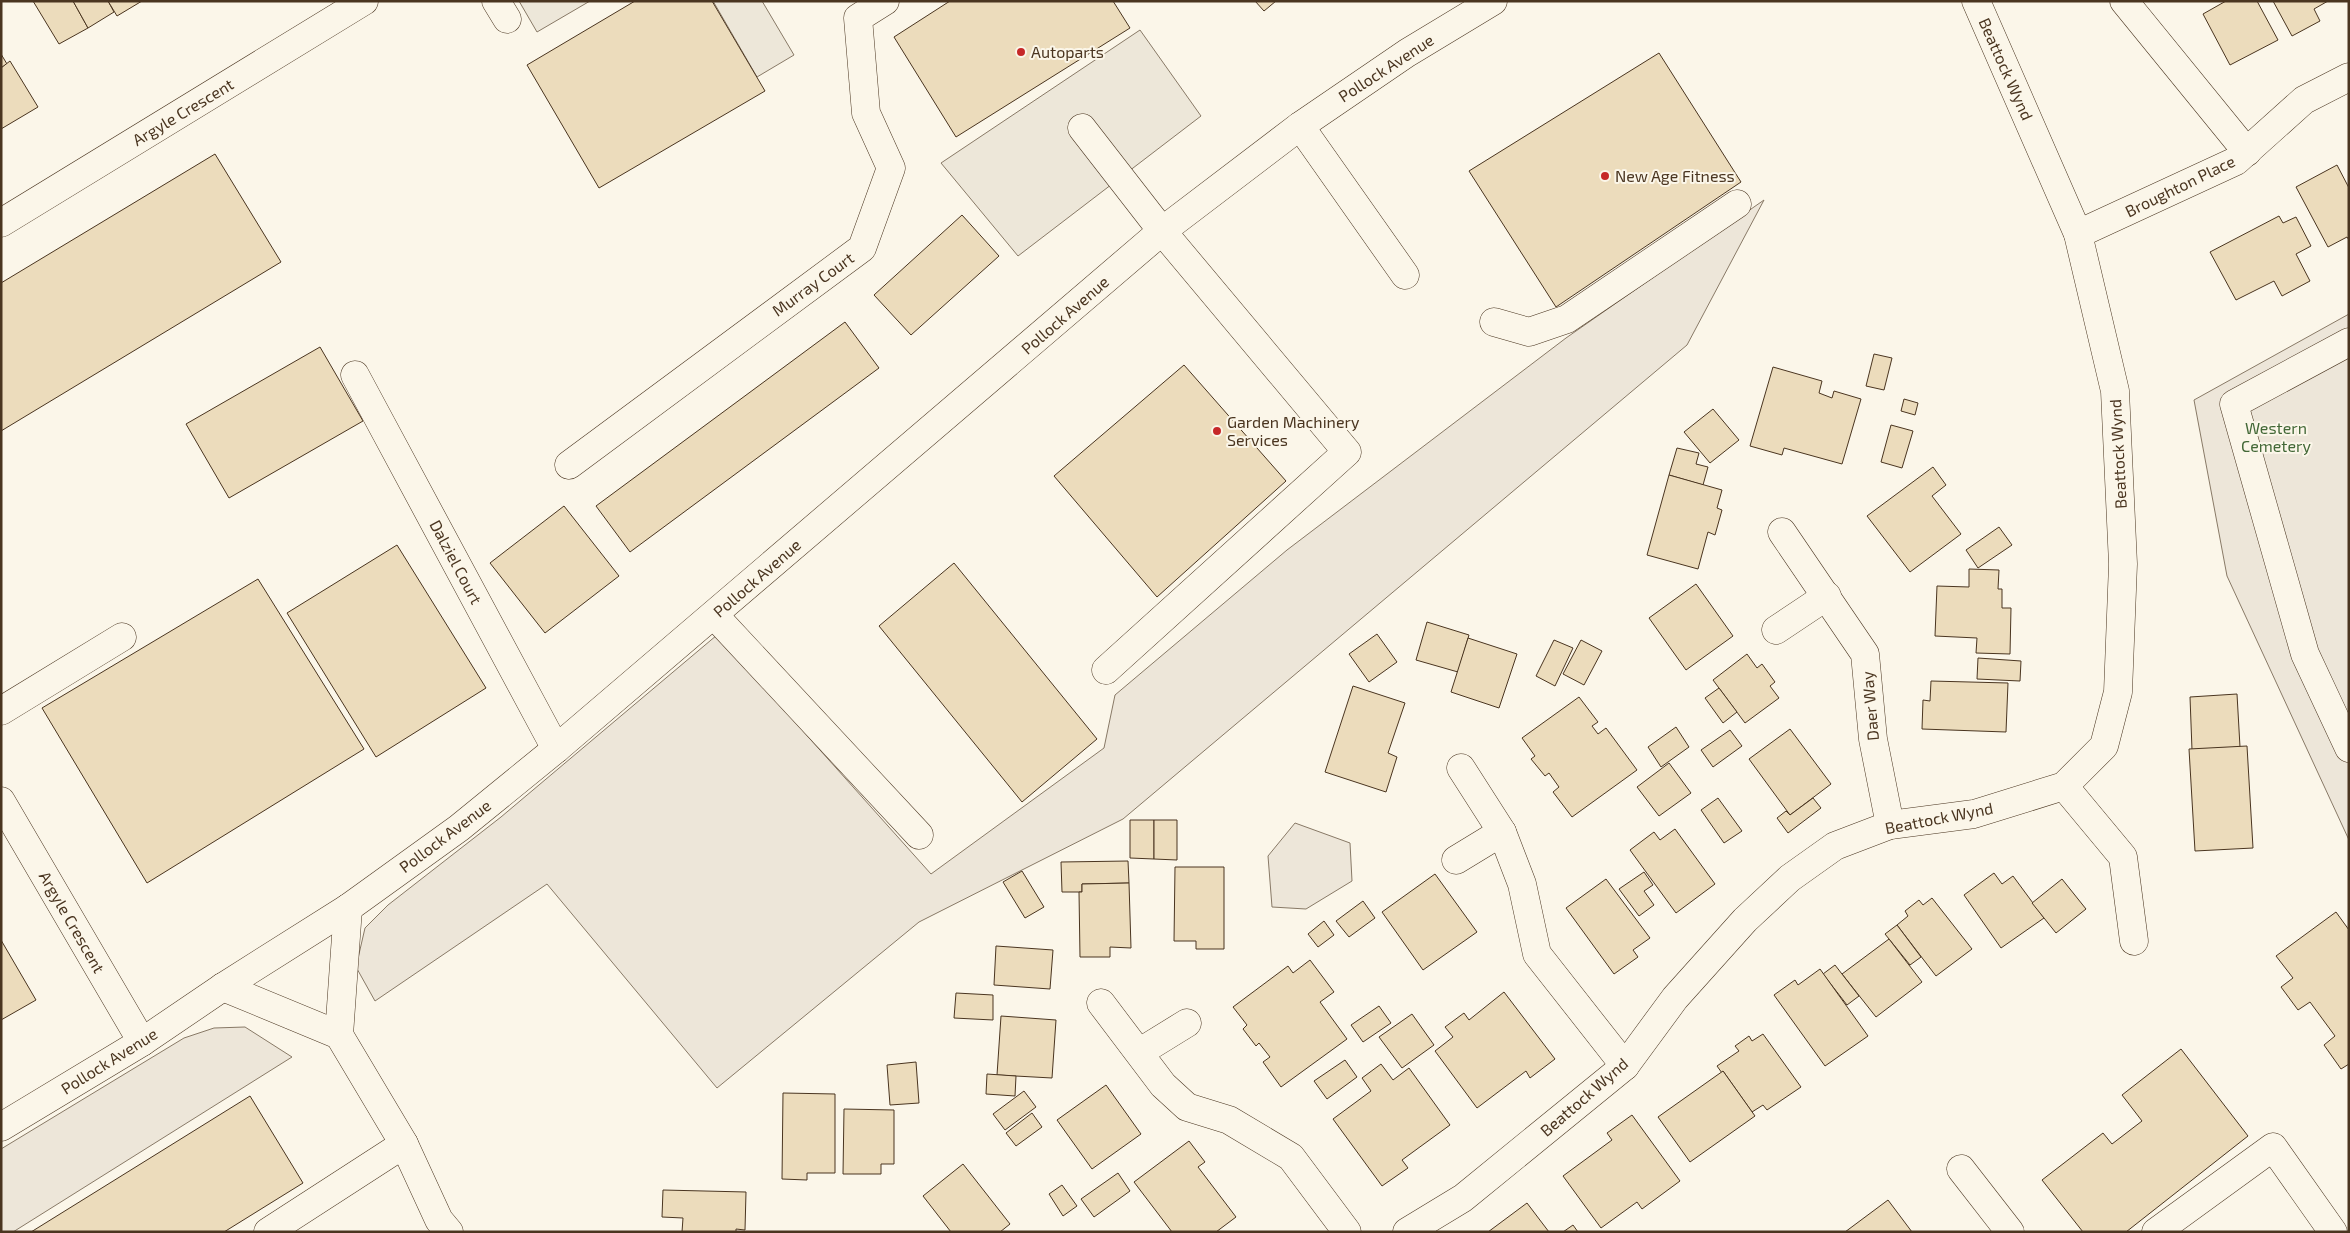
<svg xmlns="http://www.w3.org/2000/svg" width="2350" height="1233" font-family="'Exo 2',sans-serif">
<rect width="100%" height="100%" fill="#fbf6e9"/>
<g fill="#ede6d9" stroke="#887966">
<polygon points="1764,200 1687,345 1123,819 919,922 717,1088 547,884 375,1001 356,967 365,928 388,905 501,817 717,635 931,874 1104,748 1115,695 1287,550 1566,338"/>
<polygon points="2349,314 2349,840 2227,576 2194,400"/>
<polygon points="1295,823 1350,843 1352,881 1306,909 1272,907 1268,856"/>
<polygon points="245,1027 292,1057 13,1232 1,1232 1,1149 184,1038 214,1028"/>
</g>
<g fill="#ede7d9" stroke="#887966">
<polygon points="519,1 590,1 537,32"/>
<polygon points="713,1 762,1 794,55 757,77"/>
<polygon points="1140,30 1201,116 1018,256 941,163"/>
</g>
<g fill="#ecdcbc" stroke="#4a3520">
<polygon points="33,1 73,1 88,28 59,44"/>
<polygon points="73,1 108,1 114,12 88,28"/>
<polygon points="108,1 142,1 117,16"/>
<polygon points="635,1 712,1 765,91 599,188 527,65"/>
<polygon points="950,1 1113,1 1130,28 956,137 894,37"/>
<polygon points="1255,1 1276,1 1264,11"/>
<polygon points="2226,1 2257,1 2278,40 2230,65 2203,14"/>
<polygon points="2273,1 2328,1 2314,9 2320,21 2292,36"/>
<polygon points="1659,53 1741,182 1556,307 1469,171"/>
<polygon points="1,54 7,64 1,68"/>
<polygon points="10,61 38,107 1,129 1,68"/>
<polygon points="215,154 281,262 1,431 1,283"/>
<polygon points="2337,165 2349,188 2349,240 2347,237 2328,247 2296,187"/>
<polygon points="962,215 999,256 911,335 874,295"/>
<polygon points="2279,216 2283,223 2296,217 2311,246 2296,254 2310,281 2282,296 2274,281 2236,300 2210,252"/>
<polygon points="845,322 879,368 630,552 596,506"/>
<polygon points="320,347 363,421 229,498 186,424"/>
<polygon points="1874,354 1892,358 1884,390 1866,386"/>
<polygon points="1184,365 1286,481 1157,597 1054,476"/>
<polygon points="1773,367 1822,381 1819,393 1832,398 1834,391 1861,399 1842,464 1784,448 1782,455 1750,446"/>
<polygon points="1904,399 1918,403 1915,415 1901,411"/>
<polygon points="1713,409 1739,440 1710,463 1684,432"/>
<polygon points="1891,425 1913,431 1902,468 1881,462"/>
<polygon points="1677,448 1699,453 1696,464 1708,467 1703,485 1669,475"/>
<polygon points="1933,467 1946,485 1932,496 1961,534 1910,572 1867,516"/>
<polygon points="1669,475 1722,490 1717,508 1722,510 1715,535 1708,532 1698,569 1647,555"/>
<polygon points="564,506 619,576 545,633 490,563"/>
<polygon points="1999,527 2012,545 1978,568 1966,550"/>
<polygon points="397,545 486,688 376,757 287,613"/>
<polygon points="954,563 1097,739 1022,802 879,626"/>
<polygon points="1969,569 1999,570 1998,589 2002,589 2002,608 2011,608 2010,654 1976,653 1977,638 1935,636 1937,586 1969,587"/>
<polygon points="258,579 364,749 147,883 42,708"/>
<polygon points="1696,584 1733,636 1686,670 1649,618"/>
<polygon points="1427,622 1469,635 1458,672 1416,660"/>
<polygon points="1377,634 1397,662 1369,682 1349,654"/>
<polygon points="1468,638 1517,654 1499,708 1451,692"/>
<polygon points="1554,640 1573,648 1555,686 1536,676"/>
<polygon points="1581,640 1602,651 1584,685 1563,674"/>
<polygon points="1747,654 1757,668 1762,664 1775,682 1770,686 1779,698 1745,723 1713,680"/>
<polygon points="1978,658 2021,661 2020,681 1977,679"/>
<polygon points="1931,681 2008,683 2006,732 1922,729 1923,700 1930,701"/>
<polygon points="1353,686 1405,703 1388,753 1397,757 1386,792 1325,772"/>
<polygon points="1719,688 1737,712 1723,723 1705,698"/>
<polygon points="2237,694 2240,747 2192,750 2190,697"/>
<polygon points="1579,697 1598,722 1592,726 1598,734 1606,728 1637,770 1572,817 1553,792 1559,787 1549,773 1545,776 1531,759 1535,756 1522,738"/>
<polygon points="1676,727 1689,747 1661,767 1648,747"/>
<polygon points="1790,729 1831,784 1790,815 1749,759"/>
<polygon points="1730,730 1742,746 1713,767 1701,750"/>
<polygon points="2247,746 2253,848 2195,851 2189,749"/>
<polygon points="1669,763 1691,793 1659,816 1637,787"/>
<polygon points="1718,798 1742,831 1724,843 1701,810"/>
<polygon points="1813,798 1821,808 1788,833 1777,818 1786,811 1790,815"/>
<polygon points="1130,820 1154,820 1154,859 1130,858"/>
<polygon points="1154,820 1177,820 1177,860 1154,859"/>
<polygon points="1675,829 1715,884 1676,913 1630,850 1654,832 1660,840"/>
<polygon points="1128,861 1129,883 1082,884 1082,892 1062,892 1061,862"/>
<polygon points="1175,867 1224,867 1224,949 1196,949 1196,941 1174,941"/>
<polygon points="1022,871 1044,907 1025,918 1003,882"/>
<polygon points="1644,872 1653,885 1644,891 1654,905 1639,916 1619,889"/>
<polygon points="1994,873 2002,884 2013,876 2044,918 2001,948 1964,895"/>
<polygon points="1435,874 1477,932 1423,970 1382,912"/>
<polygon points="1606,879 1650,938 1633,950 1638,957 1614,974 1566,908"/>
<polygon points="2062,879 2086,909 2056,933 2032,903"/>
<polygon points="1129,883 1131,948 1110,947 1110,957 1080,957 1079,892 1082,892 1082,884"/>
<polygon points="1932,898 1972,949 1936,976 1897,925 1908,916 1905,911 1919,900 1923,905"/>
<polygon points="1363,901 1375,918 1349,937 1336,921"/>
<polygon points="2336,912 2349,930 2349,1064 2341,1069 2324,1045 2335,1036 2310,1002 2298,1010 2281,987 2293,978 2276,956"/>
<polygon points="1324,921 1334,935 1318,947 1308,934"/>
<polygon points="1897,925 1921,957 1910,965 1885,934"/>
<polygon points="1889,939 1922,982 1876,1017 1842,974"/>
<polygon points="1,940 36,1000 1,1020"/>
<polygon points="996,946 1053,950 1050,989 994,985"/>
<polygon points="1310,960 1334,992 1320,1002 1347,1039 1281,1087 1263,1062 1270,1057 1259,1043 1256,1046 1243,1029 1247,1025 1233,1007 1288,966 1293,973"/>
<polygon points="1835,965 1859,996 1847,1005 1823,974"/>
<polygon points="1820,969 1868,1036 1825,1066 1774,995 1795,980 1798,985"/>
<polygon points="1504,992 1555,1059 1530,1078 1526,1071 1477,1108 1435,1051 1453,1037 1445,1027 1464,1013 1469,1020"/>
<polygon points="956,993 993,995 993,1020 954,1018"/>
<polygon points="1379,1006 1391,1023 1363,1042 1351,1025"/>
<polygon points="1412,1014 1434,1045 1402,1068 1379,1037"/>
<polygon points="1001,1016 1056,1020 1052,1078 997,1075"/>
<polygon points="1763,1034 1801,1087 1767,1110 1763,1105 1752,1112 1723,1071 1722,1073 1717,1066 1739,1051 1735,1046 1749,1036 1752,1041"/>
<polygon points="2181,1049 2248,1136 2126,1232 2083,1232 2042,1180 2103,1133 2112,1144 2142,1121 2122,1095"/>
<polygon points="1345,1060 1357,1077 1327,1099 1314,1081"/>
<polygon points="916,1062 919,1103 890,1105 887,1065"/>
<polygon points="1381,1064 1393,1080 1409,1068 1450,1125 1402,1160 1408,1168 1382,1186 1333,1119 1371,1091 1362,1078"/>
<polygon points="1723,1071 1755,1116 1690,1162 1658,1117"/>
<polygon points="987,1074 1016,1076 1015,1096 986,1094"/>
<polygon points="1106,1085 1141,1134 1092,1169 1057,1120"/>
<polygon points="1024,1091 1036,1107 1005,1130 993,1114"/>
<polygon points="783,1093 835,1094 835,1173 807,1173 807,1180 782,1179"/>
<polygon points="250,1096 303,1183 224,1232 31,1232"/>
<polygon points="844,1109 894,1110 894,1164 881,1164 881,1174 843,1174"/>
<polygon points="1032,1113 1042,1127 1016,1146 1006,1133"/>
<polygon points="1632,1115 1680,1181 1642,1209 1637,1202 1601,1228 1563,1176 1612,1140 1607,1133"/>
<polygon points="1189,1141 1205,1162 1198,1167 1236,1217 1216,1232 1172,1232 1134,1182"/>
<polygon points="963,1164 1010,1224 1000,1232 951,1232 923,1196"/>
<polygon points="1118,1173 1130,1191 1094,1217 1081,1199"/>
<polygon points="1062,1185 1077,1206 1063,1216 1049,1194"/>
<polygon points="663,1190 746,1192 745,1230 736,1229 736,1232 682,1232 683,1218 662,1217"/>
<polygon points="1888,1200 1912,1232 1845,1232"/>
<polygon points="1527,1203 1549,1232 1488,1232"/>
<polygon points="1573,1225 1578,1232 1563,1232"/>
</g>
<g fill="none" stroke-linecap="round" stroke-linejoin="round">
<g stroke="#4a3520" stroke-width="29">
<g id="minor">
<polyline points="496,1 507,19"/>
<polyline points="2124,1 2247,152"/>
<polyline points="1300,126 1405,275"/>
<polyline points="1082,128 1162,231 1347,452 1106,670"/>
<polyline points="1,223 364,1"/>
<polyline points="2078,234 2236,161 2304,100 2349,77"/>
<polyline points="1494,322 1529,332 1567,319 1737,204"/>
<polyline points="2349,342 2234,404 2305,654 2349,748"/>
<polyline points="355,375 556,749"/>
<polyline points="569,465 862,248 891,168 866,113 858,18 885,1"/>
<polyline points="1782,532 1865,654 1873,739 1890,825"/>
<polyline points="714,615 919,835"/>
<polyline points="1776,630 1827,596"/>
<polyline points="1,711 122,637"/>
<polyline points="1461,768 1502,832 1522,884 1537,954 1625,1066"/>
<polyline points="2064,786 2123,857 2134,941"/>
<polyline points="1,801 142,1042"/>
<polyline points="1456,860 1502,832"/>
<polyline points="223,987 339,1035 404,1144 439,1220 449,1232"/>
<polyline points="1101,1003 1163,1085 1187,1107 1229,1120 1291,1157 1347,1232"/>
<polyline points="339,1035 348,908"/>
<polyline points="1140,1052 1187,1023"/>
<polyline points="1,1127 142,1042 223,987 348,908 459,828 556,749 1162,231 1300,126 1407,53 1493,1"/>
<polyline points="1961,1169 2010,1232"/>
<polyline points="268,1232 404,1144"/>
<polyline points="1407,1232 1463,1198 1625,1066 1675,998 1745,920 1790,878 1835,846 1890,825 1974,814 2064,786 2104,746 2118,692 2123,564 2115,391 2078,234 1976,1"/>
<polyline points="2156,1232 2273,1147 2333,1232"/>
</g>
</g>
<use href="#minor" stroke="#fbf6e9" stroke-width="28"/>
</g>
<g fill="#c62828" stroke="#fbf6e9" stroke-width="2">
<circle cx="1021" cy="52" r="5"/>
<circle cx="1605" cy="176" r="5"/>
<circle cx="1217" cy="431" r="5"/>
</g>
<g text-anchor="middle" stroke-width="4" stroke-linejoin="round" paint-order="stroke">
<g font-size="16" fill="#4a3520" stroke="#fbf6e9" text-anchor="start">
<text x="1031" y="58">Autoparts</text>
<text x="1615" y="182">New Age Fitness</text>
<text x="1227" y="428">Garden Machinery<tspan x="1227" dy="18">Services</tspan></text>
</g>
<g font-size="16" fill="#4a3520" stroke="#fbf6e9">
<text transform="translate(1386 68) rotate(-33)" y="6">Pollock Avenue</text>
<text transform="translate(2006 69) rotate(66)" y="6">Beattock Wynd</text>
<text transform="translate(183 112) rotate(-31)" y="6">Argyle Crescent</text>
<text transform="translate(2180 186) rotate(-26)" y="6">Broughton Place</text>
<text transform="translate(813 284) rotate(-36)" y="6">Murray Court</text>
<text transform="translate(1065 315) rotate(-41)" y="6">Pollock Avenue</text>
<text transform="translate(2118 454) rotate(-93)" y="6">Beattock Wynd</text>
<text transform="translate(456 562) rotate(62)" y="6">Dalziel Court</text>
<text transform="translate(757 578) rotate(-41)" y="6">Pollock Avenue</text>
<text transform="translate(1870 706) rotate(-95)" y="6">Daer Way</text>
<text transform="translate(1939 818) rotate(-11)" y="6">Beattock Wynd</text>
<text transform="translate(445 836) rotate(-37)" y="6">Pollock Avenue</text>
<text transform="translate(72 922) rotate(60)" y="6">Argyle Crescent</text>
<text transform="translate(109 1061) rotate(-32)" y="6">Pollock Avenue</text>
<text transform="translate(1584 1097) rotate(-41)" y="6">Beattock Wynd</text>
</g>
<g font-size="16" fill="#436837" stroke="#fbf6e9">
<text x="2276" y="434">Western<tspan x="2276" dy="18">Cemetery</tspan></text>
</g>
</g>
<rect width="2350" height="1233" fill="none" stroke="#4a3520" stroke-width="5"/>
</svg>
